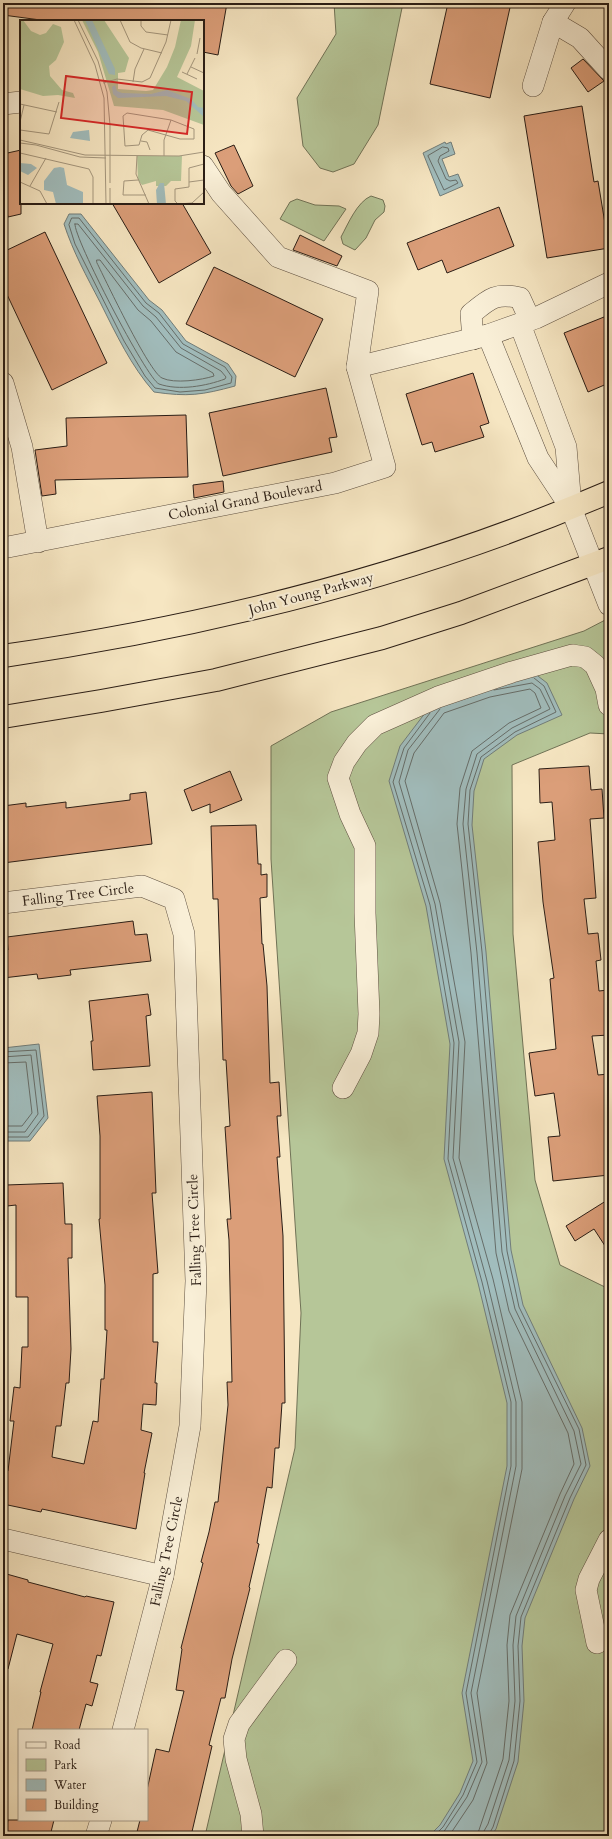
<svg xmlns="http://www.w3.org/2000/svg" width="612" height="1839" font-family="Cardo,serif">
<rect width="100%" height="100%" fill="#f6e6c2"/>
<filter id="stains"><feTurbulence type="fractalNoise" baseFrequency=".005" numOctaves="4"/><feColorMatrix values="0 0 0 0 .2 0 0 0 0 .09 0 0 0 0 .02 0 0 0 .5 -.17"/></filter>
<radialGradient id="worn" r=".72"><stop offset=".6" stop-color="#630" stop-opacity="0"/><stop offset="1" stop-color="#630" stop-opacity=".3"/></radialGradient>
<g fill="#b6c698" stroke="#707256">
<polygon points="334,3 403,3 378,125 354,164 333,172 320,168 303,146 297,98 336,34"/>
<path d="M371,196L383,200L385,206L384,212L375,220L366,238L355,250L343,244L341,237C348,224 357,202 371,196Z"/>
<polygon points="297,199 315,205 339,206 346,209 324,241 280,219 290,202"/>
<polygon points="609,618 609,734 590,733 512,765 513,934 535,1180 560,1265 609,1289 609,1836 205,1836 295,1448 301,1313 271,859 271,746 331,712 584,631"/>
</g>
<g fill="#a1bdbd" stroke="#717d7a">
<polygon points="445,142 446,144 451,142 455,154 442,159 449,177 458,174 463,186 440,196 423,153"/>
<path d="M69,214H81L149,300L162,310L186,341L228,364L236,376L235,386C202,395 188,397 154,392C131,366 116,334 100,302C87,277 73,252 64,224Z"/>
<polygon points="534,673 547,683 562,715 517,735 484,759 474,791 472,825 486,952 511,1250 523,1305 582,1428 590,1466 574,1499 525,1618 522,1646 524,1701 518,1762 496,1829 491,1836 429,1836 440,1825 460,1793 473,1761 462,1693 507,1466 507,1403 478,1283 444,1159 450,1044 426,906 389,781 400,746 435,700"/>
<polygon points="39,1044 48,1118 30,1141 3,1141 3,1048"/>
</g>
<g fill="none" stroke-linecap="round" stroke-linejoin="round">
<g stroke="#666d69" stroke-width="1">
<polygon points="443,147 448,148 449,151 440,156 438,161 446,179 450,181 456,180 458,183 444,190 428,156"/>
<polygon points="72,218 79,218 146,303 159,313 183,344 225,367 232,377 231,383 205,390 180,392 155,388 145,376 124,341 75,244 69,225"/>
<path d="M75,224H78L143,306L156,317L181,348L221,371L226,377L225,379C206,386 179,391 159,384C147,379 73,237 75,224Z"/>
<path d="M97,260H100L138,310L151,321L176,352L213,373L214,376C202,380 174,384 162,378C149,372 106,281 97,263Z"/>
<polyline points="440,709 408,750 399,782 435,904 459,1042 453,1158 487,1281 516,1402 516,1466 471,1693 482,1762 467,1797 441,1836"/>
<polyline points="430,713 404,748 393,782 430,905 454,1043 448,1159 482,1282 511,1402 511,1466 466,1693 477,1762 463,1795 443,1827 434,1836"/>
<polyline points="3,1052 36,1050 44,1116 28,1137 3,1137"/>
<polyline points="3,1057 31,1055 38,1114 25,1132 3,1132"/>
<polyline points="3,1063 26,1062 32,1113 22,1126 3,1126"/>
<polyline points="449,1836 473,1800 487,1763 477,1693 522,1469 522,1402 493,1279 459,1158 465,1042 440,903 405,781 414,753 444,713 490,697 530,689 535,693 541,708 509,723 472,751 460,788 457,824 471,953 496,1253 509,1311 568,1433 574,1464 560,1494 510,1615 507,1645 509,1701 503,1759 477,1836"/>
<polyline points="483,1836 484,1831 488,1824 509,1760 515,1701 513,1645 516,1616 565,1496 581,1464 574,1431 515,1309 502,1252 477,953 463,824 466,789 477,754 512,728 550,709 540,689 532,683 494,690"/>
<polyline points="488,1836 493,1827 514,1761 520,1701 518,1646 521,1617 570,1498 586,1465 579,1429 519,1307 507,1251 482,952 468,824 470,790 481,757 515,732 556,712 544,686 534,678"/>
</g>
</g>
<g fill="#db9e79" stroke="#2a1d15">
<polygon points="3,3 227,3 218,55 203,52 203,21 48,21 3,15"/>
<polygon points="448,3 511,3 490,98 430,84"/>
<polygon points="583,59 604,81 588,92 571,68"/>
<polygon points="582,106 594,182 598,181 609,248 547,258 524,116"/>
<polygon points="234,145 253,186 238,194 231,186 215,153"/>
<polygon points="21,150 21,214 8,217 3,193 3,154"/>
<polygon points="112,203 182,203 211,253 159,283"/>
<polygon points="499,207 514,246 447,273 442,260 418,270 407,243"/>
<polygon points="45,232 107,363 52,390 3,286 3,252"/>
<polygon points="300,235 342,256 337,266 293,250"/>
<polygon points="214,267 323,319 295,377 186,324"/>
<polygon points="609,315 609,383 588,392 564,333"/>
<polygon points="473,373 489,423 480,426 484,437 435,452 432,442 422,445 406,394"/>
<polygon points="326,388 337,437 329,438 332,452 223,476 209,413"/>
<polygon points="186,415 188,477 55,480 56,494 42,496 35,450 67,446 66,418"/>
<polygon points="223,481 224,492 194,498 193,485"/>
<polygon points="589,766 591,790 602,789 604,818 590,819 596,898 584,899 588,934 598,933 601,960 596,961 599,991 608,990 609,1035 592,1036 598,1075 609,1074 609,1175 553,1181 548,1137 560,1136 554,1093 535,1096 529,1053 556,1049 550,979 554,978 543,902 538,842 555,840 552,802 540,803 539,769"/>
<polygon points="230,771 242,800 210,813 210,804 192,811 184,790"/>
<polygon points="146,792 152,844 3,863 3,806 26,803 26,807 66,802 66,808 130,800 130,794"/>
<polygon points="256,825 258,864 261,864 261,875 267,874 267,897 260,898 262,944 263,944 267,986 270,1083 279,1082 281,1116 277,1116 280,1157 277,1157 283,1236 285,1403 282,1403 279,1448 275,1448 272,1488 267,1487 257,1543 259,1544 249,1587 250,1588 232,1659 225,1698 221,1698 209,1745 212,1746 191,1836 136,1836 140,1820 147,1820 147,1790 156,1749 169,1752 184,1691 176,1690 182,1649 181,1648 203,1563 201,1562 209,1532 215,1502 218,1502 228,1405 227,1382 232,1382 229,1240 227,1219 231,1219 225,1127 230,1126 226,1060 223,1060 218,899 213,899 211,826"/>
<polygon points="133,921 135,935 147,934 151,961 70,970 71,975 38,979 37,974 3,978 3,951 8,950 7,937"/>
<polygon points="148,994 151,1015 146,1016 150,1066 93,1070 91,1041 93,1041 89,1001"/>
<polygon points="152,1092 156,1193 152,1193 158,1273 153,1274 153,1342 158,1342 155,1383 157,1383 156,1405 143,1404 141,1430 152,1433 144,1473 145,1473 136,1529 42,1509 41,1512 3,1504 3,1470 8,1471 14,1421 10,1421 14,1387 20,1388 22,1347 28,1347 28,1297 16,1297 16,1205 7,1206 6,1185 63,1183 65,1224 72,1224 72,1258 68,1258 71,1349 69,1383 66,1383 61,1426 56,1426 52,1457 84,1464 93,1421 98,1422 101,1379 104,1379 107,1330 105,1330 105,1285 99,1219 100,1219 100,1136 97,1096"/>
<polygon points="609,1199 609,1252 594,1229 575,1241 566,1226"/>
<polygon points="3,1573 28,1580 28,1582 85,1597 86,1596 114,1602 101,1656 97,1655 90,1682 98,1684 92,1706 86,1704 79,1730 32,1730 41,1692 40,1692 53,1644 17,1634 8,1669 3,1668"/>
<polygon points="8,1820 54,1820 50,1836 5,1836"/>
</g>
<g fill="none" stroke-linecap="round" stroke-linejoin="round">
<g stroke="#5d4f40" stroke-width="22">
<g id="minor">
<polyline points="565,3 553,22 580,38 609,70"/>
<polyline points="533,86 553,22"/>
<polyline points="3,104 21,102"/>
<polyline points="520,324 566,447 571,506"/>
<polyline points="488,335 538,458 571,508 609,605"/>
<path d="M473,339L471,314C489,299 496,292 520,298L530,320"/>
<polyline points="357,367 488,335 536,318 609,283"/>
<polyline points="3,383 22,447 38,542"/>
<polyline points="3,548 335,483 385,467 357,367 368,291 278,257 221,193 203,166"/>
<polyline points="3,903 142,886 174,899 184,934 196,1281 190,1426 163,1576 123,1730"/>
<polyline points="343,1088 361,1054 368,1033 369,1014 365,913 365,846 350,814 338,778 344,762 357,743 375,725 438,697 512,672 572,655 585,657 595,665 606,689 609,705"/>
<polyline points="3,1539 163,1576"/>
<polyline points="597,1643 586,1590 589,1579 609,1540"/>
<polyline points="96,1836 101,1820"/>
<polyline points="253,1836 251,1814 236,1759 234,1739 239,1724 286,1660"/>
</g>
</g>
<g stroke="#2a1d15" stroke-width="24">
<g id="highway">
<path d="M3,656C210,626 416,575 609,492"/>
<polyline points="3,717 101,701 216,680 382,638 461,613 609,558"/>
</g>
</g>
<use href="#minor" stroke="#f9efd7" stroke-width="21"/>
<use href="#highway" stroke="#f6e6c2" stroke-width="22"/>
</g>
<g text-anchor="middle" stroke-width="4" stroke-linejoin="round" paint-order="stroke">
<g font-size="14" fill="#2a1d15" stroke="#f9efd7">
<text transform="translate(245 500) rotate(-11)" y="5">Colonial Grand Boulevard</text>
<text transform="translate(311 593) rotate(-15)" y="5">John Young Parkway</text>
<text transform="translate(78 894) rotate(-7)" y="5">Falling Tree Circle</text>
<text transform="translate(194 1230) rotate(-92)" y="5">Falling Tree Circle</text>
<text transform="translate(166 1551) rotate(-78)" y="5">Falling Tree Circle</text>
</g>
</g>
<g transform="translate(20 20)">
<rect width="184" height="184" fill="#f6e6c2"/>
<path d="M0,0H3L11,11L20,15L26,13L33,4L41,7L44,22L36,40L29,46L30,56L42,70L53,73L55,78L38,75L23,76L0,69ZM62,0H84L109,38L105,52L98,53V69L126,71L133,70L147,47L155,27L161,0H175L171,26L157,57L184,71V105L143,90L94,86L78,32ZM117,136H162L161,161H151L146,166H136V161L122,165L118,160Z" fill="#b6c698"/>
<path d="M65,0H72L95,49V55L89,54ZM95,65L97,71L102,73L131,74L147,70L171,79L178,87L184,88V97L166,81L146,76L98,78L93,74L92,67ZM69,110L70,121L50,118L53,112ZM0,143L11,144L17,148L8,155L0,151ZM40,147L44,148L47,165L63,172V184H36L33,172L24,170V161L34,148ZM140,163H144L146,184H137L136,170Z" fill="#a1bdbd"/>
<path fill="none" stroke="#a4967d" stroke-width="1" d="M54,0L75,45L84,78L86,184M58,0L78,41L87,72L90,105V163M100,0L110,22L121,28L142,33M121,0V6L126,12L148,15M177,34L180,18M171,47L184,53M162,52L177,59M167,54L175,38M113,62L115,49L124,29M83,63L97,59L122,62L130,58L146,22L151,0M0,84L37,92M107,93L151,100L174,109V119H160L128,110L122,115L119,125L105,126L103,96ZM0,102L4,85M0,110L29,114L39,82M0,120L65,135L159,136L184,132M121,121L127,122L130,130M0,123L16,125L60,137L86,138M0,133L69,149L73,157V184M117,136L116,154L129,184M144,136V120L151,100M184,144L169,148V167L155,169V181L158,184L172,183L184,172M118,160L104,161L103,175H126M0,162L20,171L27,184M169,162L184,160M10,166L26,138M90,168V184"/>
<path fill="#d62828" fill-opacity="0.15" stroke="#d62828" stroke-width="2" d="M46,56L172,72L167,114L41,98Z"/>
<rect width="184" height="184" fill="none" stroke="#2a1d15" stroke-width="2"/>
</g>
<rect width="612" height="1839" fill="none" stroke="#f6e6c2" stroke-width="16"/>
<rect x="4" y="4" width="604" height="1831" fill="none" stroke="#2a1d15" stroke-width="2"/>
<rect x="8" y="8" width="596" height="1823" fill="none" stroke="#2a1d15"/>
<rect x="18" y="1729" width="130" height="92" fill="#f9efd7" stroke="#a69b89"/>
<rect x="26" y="1742" width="20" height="6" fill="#f9efd7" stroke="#a69b89"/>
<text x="54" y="1749" font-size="12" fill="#2a1d15">Road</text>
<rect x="26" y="1759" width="20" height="12" fill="#b6c698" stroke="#a69b89"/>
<text x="54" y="1769" font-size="12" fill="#2a1d15">Park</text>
<rect x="26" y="1779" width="20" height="12" fill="#a1bdbd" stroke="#a69b89"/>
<text x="54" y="1789" font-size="12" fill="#2a1d15">Water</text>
<rect x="26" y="1799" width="20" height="12" fill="#db9e79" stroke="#a69b89"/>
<text x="54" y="1809" font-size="12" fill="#2a1d15">Building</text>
<rect width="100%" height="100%" filter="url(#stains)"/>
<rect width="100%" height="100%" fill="url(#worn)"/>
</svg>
